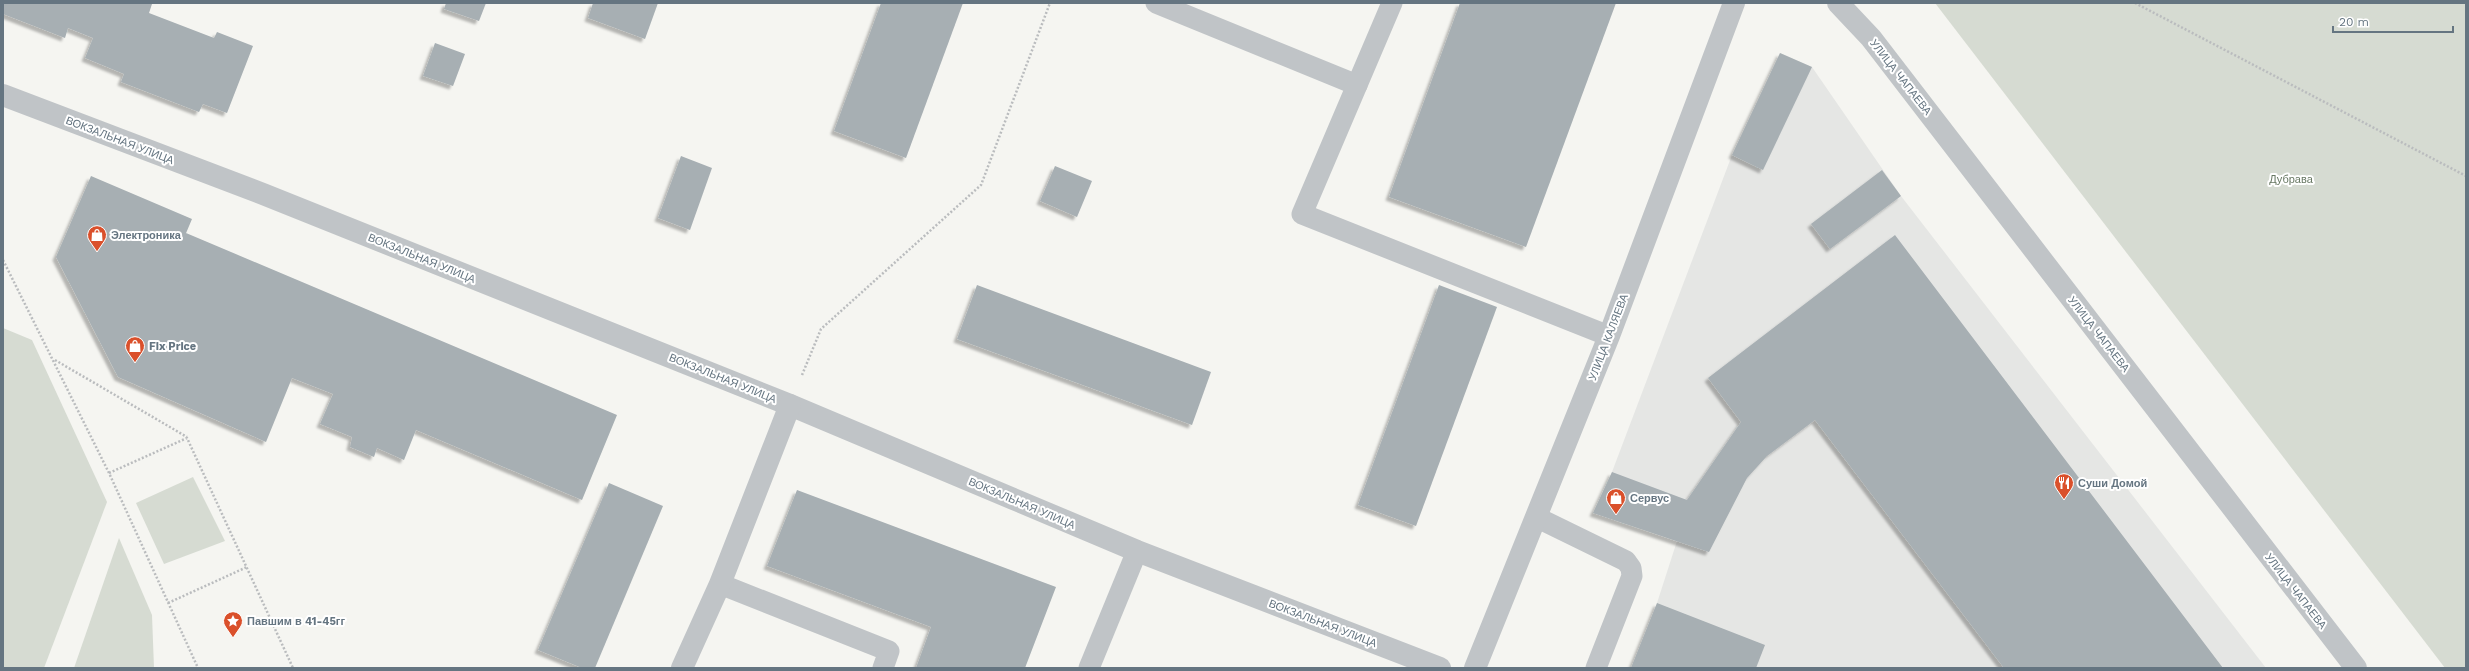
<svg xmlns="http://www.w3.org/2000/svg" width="2469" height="671" font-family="'Work Sans',sans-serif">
<defs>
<filter id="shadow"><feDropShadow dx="-3.5" dy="3.5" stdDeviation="1" flood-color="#0004"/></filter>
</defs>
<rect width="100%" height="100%" fill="#f5f5f1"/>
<polygon fill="#e5e6e4" points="1780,53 1812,67 1901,196 2266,668 1631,668 1657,603 1677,541 1593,513 1612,472 1732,155"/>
<g fill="#d6dbd2">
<polygon points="1935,3 2466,3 2466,668 2445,668"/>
<polygon points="3,328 32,340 107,502 44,668 3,668"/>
<polygon points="193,477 225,541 164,564 136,503"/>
<polygon points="119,538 152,615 154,668 74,668"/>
</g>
<g fill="#a7afb3" filter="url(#shadow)">
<polygon points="3,3 149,3 152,4 149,13 214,38 217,32 253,46 227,113 203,104 199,112 121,82 124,74 85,58 93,38 68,28 65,38 3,14"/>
<polygon points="446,3 486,3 479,21 444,9"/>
<polygon points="593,3 658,3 645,39 588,18"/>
<polygon points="881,3 963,3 906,158 834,131"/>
<polygon points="1460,3 1616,3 1526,247 1389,197"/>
<polygon points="435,43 465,54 453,86 423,76"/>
<polygon points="1780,53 1812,67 1763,170 1732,155"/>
<polygon points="681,156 712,168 690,230 658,218"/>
<polygon points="1055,166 1092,181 1077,217 1040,201"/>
<polygon points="1882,170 1901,196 1830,249 1811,224"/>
<polygon points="91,176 192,219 181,245 186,233 617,415 582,500 416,430 404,460 377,448 374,457 350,447 352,437 320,424 333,394 292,378 266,442 118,377 56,257"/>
<polygon points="1895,235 2223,668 2004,668 1815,420 1767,456 1747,478 1709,552 1593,513 1612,472 1687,500 1741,422 1708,378"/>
<polygon points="977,285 1211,372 1192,425 957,339"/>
<polygon points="1439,285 1497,307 1416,526 1358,505"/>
<polygon points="609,483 663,506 595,668 582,668 538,650"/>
<polygon points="797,490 1056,587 1025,668 916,668 931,627 767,566"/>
<polygon points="1657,603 1765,645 1756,668 1631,668"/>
</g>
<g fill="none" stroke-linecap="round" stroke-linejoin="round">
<g stroke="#babcbe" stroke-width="2.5" stroke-dasharray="2 2" stroke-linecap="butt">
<polyline points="2135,3 2466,176"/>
<polyline points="3,260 109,473 198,668"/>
<polyline points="55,360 187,437"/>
<polyline points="802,375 821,329 981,185 1050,3"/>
<polyline points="109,473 187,438 293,668"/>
<polyline points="168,603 247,567"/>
</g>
<g stroke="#c0c4c7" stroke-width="21">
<polyline points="1156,3 1357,85"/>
<polyline points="1392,3 1302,214 1609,336"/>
<polyline points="1536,517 1626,561 1631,568 1632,576 1596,668"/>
<polyline points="720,584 889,651 883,668"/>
<polyline points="1089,668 1137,551"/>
</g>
<g stroke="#c0c4c7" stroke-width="22">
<polyline points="1838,3 1871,38 2356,668"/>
<polyline points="3,95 263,194 790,405 1137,551 1440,668"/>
<polyline points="682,668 720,584 790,405"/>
<polyline points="1475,668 1609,336 1734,3"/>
</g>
</g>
<defs>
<g id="shop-pin" transform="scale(1)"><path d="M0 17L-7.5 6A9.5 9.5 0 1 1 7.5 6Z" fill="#da502b" stroke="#fff"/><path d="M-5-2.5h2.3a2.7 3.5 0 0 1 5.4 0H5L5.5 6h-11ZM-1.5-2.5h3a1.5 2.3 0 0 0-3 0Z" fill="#fff"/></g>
<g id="restaurant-pin" transform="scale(1)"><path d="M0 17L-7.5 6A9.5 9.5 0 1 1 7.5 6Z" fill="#da502b" stroke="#fff"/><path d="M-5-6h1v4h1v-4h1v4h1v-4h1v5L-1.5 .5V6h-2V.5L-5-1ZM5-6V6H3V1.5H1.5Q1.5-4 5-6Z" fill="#fff"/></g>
<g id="sight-pin" transform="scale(1)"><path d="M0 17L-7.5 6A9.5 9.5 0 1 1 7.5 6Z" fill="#da502b" stroke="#fff"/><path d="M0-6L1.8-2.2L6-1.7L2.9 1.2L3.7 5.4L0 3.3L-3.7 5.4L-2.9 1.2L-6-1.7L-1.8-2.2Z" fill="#fff"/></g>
</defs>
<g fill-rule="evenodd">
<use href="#shop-pin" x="97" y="235"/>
<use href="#shop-pin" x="135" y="346"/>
<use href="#restaurant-pin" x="2064" y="483"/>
<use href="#shop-pin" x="1616" y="498"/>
<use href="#sight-pin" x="233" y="621"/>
</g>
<g text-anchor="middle" stroke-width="4" stroke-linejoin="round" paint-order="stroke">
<g font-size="11" fill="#657581" stroke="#fff">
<text transform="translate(1901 77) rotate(52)" y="4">УЛИЦА ЧАПАЕВА</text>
<text transform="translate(120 140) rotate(21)" y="4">ВОКЗАЛЬНАЯ УЛИЦА</text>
<text transform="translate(422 258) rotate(22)" y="4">ВОКЗАЛЬНАЯ УЛИЦА</text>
<text transform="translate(2099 334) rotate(52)" y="4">УЛИЦА ЧАПАЕВА</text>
<text transform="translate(1608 337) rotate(-69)" y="4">УЛИЦА КАЛЯЕВА</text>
<text transform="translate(723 378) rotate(22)" y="4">ВОКЗАЛЬНАЯ УЛИЦА</text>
<text transform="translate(1022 503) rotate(23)" y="4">ВОКЗАЛЬНАЯ УЛИЦА</text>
<text transform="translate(2296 591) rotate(52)" y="4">УЛИЦА ЧАПАЕВА</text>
<text transform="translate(1323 623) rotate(21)" y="4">ВОКЗАЛЬНАЯ УЛИЦА</text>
</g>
<g font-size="11" fill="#687863" stroke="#fff">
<text x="2291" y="183">Дубрава</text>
</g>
<g font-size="11" font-weight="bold" fill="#657581" stroke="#fff" text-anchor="start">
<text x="111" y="239">Электроника</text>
<text x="149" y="350">Fix Price</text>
<text x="2078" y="487">Суши Домой</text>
<text x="1630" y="502">Сервус</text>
<text x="247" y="625">Павшим в 41-45гг</text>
</g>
</g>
<rect width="2469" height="671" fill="none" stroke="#657581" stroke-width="8"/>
<path d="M2333 26v6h120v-6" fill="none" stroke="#657581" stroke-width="2"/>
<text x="2339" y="26" font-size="12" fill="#657581" stroke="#ffffff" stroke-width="3" paint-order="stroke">20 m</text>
</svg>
